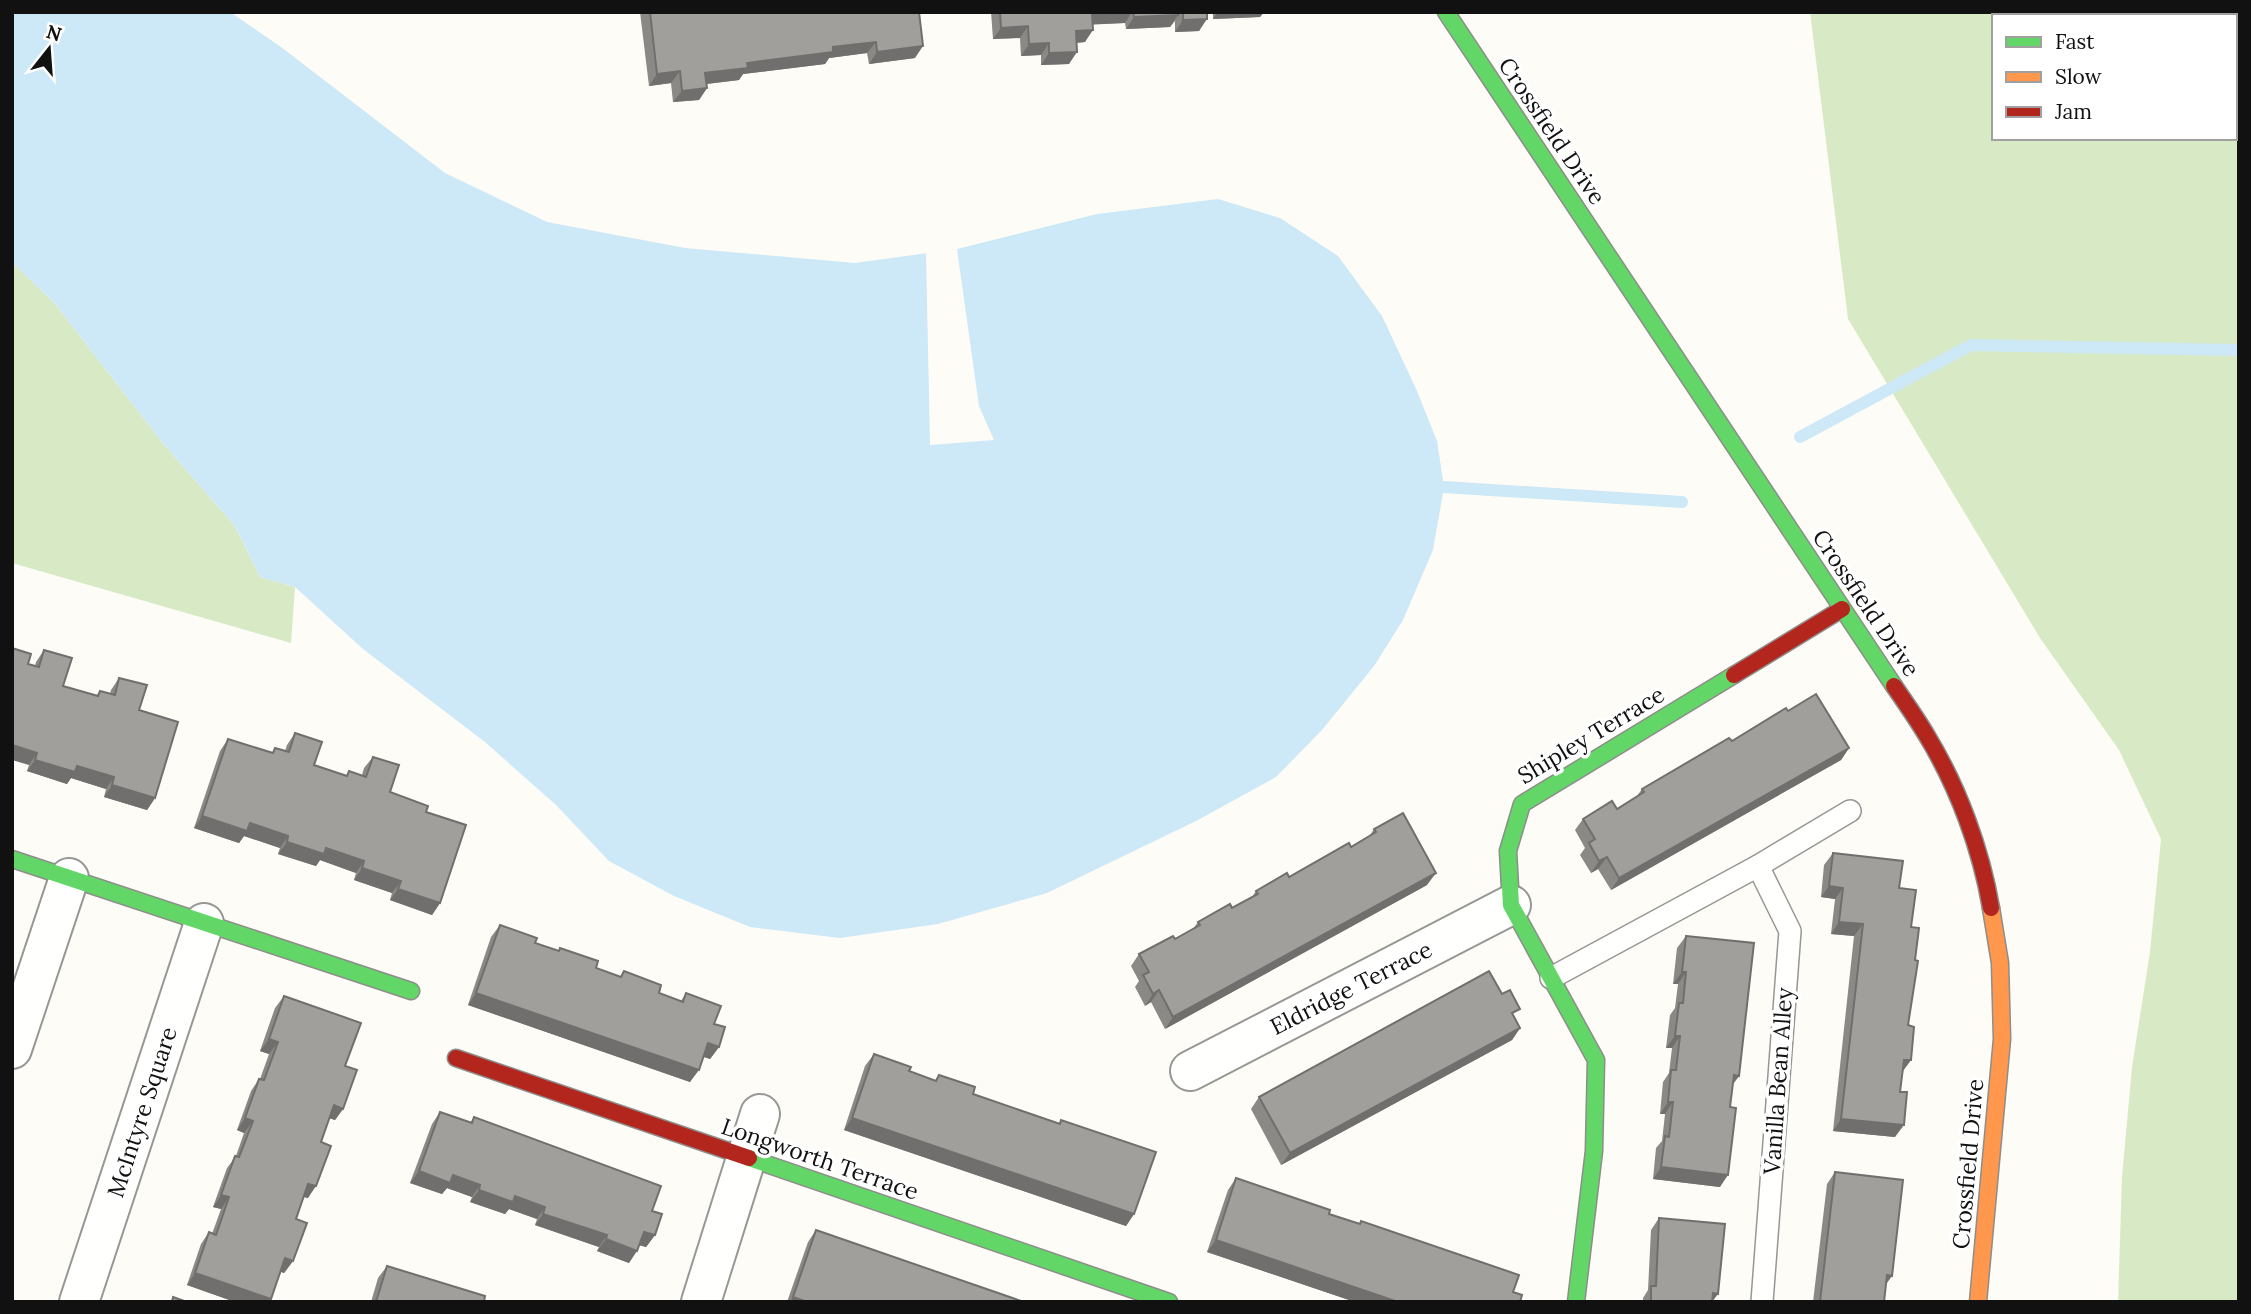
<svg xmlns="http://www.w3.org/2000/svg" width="2251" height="1314" font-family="Lora,serif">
<rect width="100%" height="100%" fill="#fdfcf7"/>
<g fill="#d8eac5" fill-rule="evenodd">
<path d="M1810,12H2239V1302H2118L2122,1177L2132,1067L2150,952L2161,839L2119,750L2040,638L1848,319ZM1994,16H2235V138H1994Z"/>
<polygon points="12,262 56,305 161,441 235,526 260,577 295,587 291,643 12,563"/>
</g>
<polygon fill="#cde8f7" points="12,12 230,12 281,47 445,173 547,222 685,248 855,263 957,249 1097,214 1218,199 1280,218 1338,256 1382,316 1417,391 1437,441 1444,487 1433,550 1403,620 1374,666 1322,730 1276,777 1198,820 1047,893 938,924 840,938 750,927 674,896 609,861 556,805 485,742 363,649 295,587 260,577 235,526 161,441 56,305 12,262"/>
<polygon fill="#fdfcf7" points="957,249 979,406 994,440 930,445 926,252"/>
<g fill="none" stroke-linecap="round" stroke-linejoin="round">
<g stroke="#cde8f7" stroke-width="12">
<polyline points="1800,437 1971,345 2239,350"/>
<polyline points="1444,487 1682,502"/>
</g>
<g stroke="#979795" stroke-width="24">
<g id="lane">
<polyline points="1758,866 1790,931 1762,1302"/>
<polyline points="1551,978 1758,866 1850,811"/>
</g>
</g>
<g stroke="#979795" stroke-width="42">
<g id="street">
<polyline points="12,1049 69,878"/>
<polyline points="1190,1071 1511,905"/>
<polyline points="79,1302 204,923"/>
<polyline points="701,1302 760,1114"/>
</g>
</g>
<g stroke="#8e8d8b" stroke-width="19">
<g id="fast">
<polyline points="1446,12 1894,686"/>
<polyline points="12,859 411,991"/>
<polyline points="749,1158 1169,1302"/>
<polyline points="1576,1302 1594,1151 1596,1060 1511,905 1508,851 1522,804 1734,675"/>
</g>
</g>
<g stroke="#8e8d8b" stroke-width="19">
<polyline id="slow" points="1978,1302 2002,1039 2000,963 1991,908"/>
</g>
<g stroke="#8e8d8b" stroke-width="19">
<g id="jam">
<polyline points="1734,675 1842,609"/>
<path d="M1894,686C1905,702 1917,719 1927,736C1958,787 1981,849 1991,908"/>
<polyline points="456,1058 749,1158"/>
</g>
</g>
<use href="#lane" stroke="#fffffe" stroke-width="21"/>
<use href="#street" stroke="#fffffe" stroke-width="38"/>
<use href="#fast" stroke="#63d668" stroke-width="16"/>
<use href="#slow" stroke="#ff974d" stroke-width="16"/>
<use href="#jam" stroke="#b3261e" stroke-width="16"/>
</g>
<g fill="#8a8986">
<polygon points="640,12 919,12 915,58 869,64 867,53 829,58 825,64 743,74 739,80 707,84 707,88 699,100 673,102 671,83 649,86"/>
<polygon points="991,12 1264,12 1260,17 1213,19 1213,14 1207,14 1199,31 1175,32 1175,21 1170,27 1126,29 1125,23 1093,24 1085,42 1077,43 1069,64 1041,65 1041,55 1021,56 1020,38 993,39"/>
<polygon points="44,650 63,686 96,696 100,691 110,694 111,690 119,678 139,710 155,798 147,810 104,797 106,789 71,778 67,784 27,771 29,765 28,664 35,666 36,662"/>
<polygon points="1788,711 1849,748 1841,760 1611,890 1598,869 1591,873 1580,855 1585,848 1575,830 1583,819 1617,809 1637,796 1642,789"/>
<polygon points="295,733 314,765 346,776 349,771 362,775 364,768 373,757 390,792 426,812 440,903 432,915 390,900 392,893 354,880 356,873 320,860 316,866 278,854 280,848 244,836 239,843 194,828 220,751 228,739 272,753 275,748 285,751 287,745"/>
<polygon points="1374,829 1427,885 1165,1029 1151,1002 1145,1006 1135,987 1139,981 1131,966 1139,954 1175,939 1193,929 1198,922 1232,908 1252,897 1256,891 1289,877 1351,847 1369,837"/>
<polygon points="1833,853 1899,888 1911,927 1908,1025 1911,1060 1902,1072 1895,1137 1833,1131 1854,936 1831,934 1835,899 1821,897 1824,865"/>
<polygon points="500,925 535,943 596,968 620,977 624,971 659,993 681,1001 686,993 714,1024 719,1047 710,1059 703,1057 690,1082 468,1005 491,937"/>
<polygon points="1686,936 1739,1076 1732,1085 1720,1187 1653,1179 1656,1148 1662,1141 1665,1114 1660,1114 1663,1082 1669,1073 1672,1048 1666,1048 1670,1015 1675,1008 1678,984 1673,984 1677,948"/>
<polygon points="284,996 345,1066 343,1109 335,1120 329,1118 321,1142 308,1198 304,1197 296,1219 293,1261 284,1273 281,1272 269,1302 235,1302 187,1285 201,1244 209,1232 212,1234 221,1209 213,1207 227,1168 236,1156 244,1133 237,1130 251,1091 259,1079 260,1079 269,1054 260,1051 275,1008"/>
<polygon points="1514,1017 1520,1028 1512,1040 1281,1165 1251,1109 1259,1097"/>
<polygon points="874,1054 909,1071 935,1081 939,1075 973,1094 1059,1123 1061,1120 1134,1214 1126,1226 844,1130 865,1066"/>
<polygon points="440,1112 470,1123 474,1117 652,1211 655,1235 646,1247 639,1245 629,1263 597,1251 599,1247 535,1225 537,1219 509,1209 505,1214 470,1202 472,1197 447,1188 442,1194 410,1183 432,1124"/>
<polygon points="1835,1172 1886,1285 1884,1302 1813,1302 1827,1184"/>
<polygon points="1236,1178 1329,1214 1359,1224 1361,1221 1513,1292 1520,1302 1355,1302 1207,1252 1228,1190"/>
<polygon points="1659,1218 1712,1302 1643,1302 1643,1298 1648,1290 1651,1230"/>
<polygon points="816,1230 1024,1302 787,1302 808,1242"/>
<polygon points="387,1266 483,1302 484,1302 371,1302 378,1278"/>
</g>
<g fill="#716f6d">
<polygon points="1132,12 1125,23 1084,25 1092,13"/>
<polygon points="1218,12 1264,12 1260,17 1213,19"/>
<polygon points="1178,15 1170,27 1126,29 1134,17"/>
<polygon points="1207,19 1199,31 1175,32 1183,20"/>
<polygon points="1028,26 1020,38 993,39 1001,28"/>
<polygon points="1093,30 1085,42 1068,43 1076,31"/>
<polygon points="876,42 867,53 829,58 825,64 743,74 739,80 697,85 705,73 747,63 833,47"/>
<polygon points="1049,43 1041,55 1021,56 1029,44"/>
<polygon points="923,46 915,58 869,64 877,52"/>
<polygon points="1077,52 1069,64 1041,65 1049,53"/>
<polygon points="680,71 671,83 649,86 657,74"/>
<polygon points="707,88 699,100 673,102 682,91"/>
<polygon points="12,745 37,753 29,765 12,760"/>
<polygon points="1849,748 1841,760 1611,890 1619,878"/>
<polygon points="35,760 77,766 114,777 106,789 71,778 67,784 27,771"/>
<polygon points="112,785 155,798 147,810 104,797"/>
<polygon points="202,816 250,823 288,836 280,848 244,836 239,843 194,828"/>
<polygon points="287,842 326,848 364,861 356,873 320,860 316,866 278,854"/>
<polygon points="1607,857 1598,869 1591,873 1599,861"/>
<polygon points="362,868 401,881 392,893 354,880"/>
<polygon points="1436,873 1427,885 1165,1029 1173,1017"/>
<polygon points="1829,886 1843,888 1835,899 1821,897"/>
<polygon points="398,889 440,903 432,915 390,900"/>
<polygon points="1839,922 1863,924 1854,936 1831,934"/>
<polygon points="1682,972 1686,972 1678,984 1673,984"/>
<polygon points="1159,990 1151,1002 1145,1006 1153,994"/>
<polygon points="476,993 699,1070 690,1082 468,1005"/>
<polygon points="1520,1028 1512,1040 1281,1165 1290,1153"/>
<polygon points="1675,1036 1680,1036 1672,1048 1666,1048"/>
<polygon points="269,1039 278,1042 269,1054 260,1051"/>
<polygon points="708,1043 719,1047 710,1059 700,1055"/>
<polygon points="1904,1060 1911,1060 1902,1072"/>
<polygon points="1734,1075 1739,1076 1730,1088"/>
<polygon points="1668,1102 1673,1102 1665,1114 1660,1114"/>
<polygon points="334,1105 343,1109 335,1120 326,1117"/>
<polygon points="245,1118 253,1121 244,1133 237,1130"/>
<polygon points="852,1118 1134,1214 1126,1226 844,1130"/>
<polygon points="1841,1119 1904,1125 1895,1137 1833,1131"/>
<polygon points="1661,1167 1728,1175 1720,1187 1653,1179"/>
<polygon points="419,1171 453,1175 480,1185 472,1197 447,1188 442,1194 410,1183"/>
<polygon points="308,1184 316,1186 308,1198 300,1196"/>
<polygon points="479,1190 515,1196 545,1207 537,1219 509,1209 505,1214 470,1202"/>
<polygon points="221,1195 229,1197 221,1209 213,1207"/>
<polygon points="543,1214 607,1235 599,1247 535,1225"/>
<polygon points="644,1232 655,1235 646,1247 635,1244"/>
<polygon points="606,1239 637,1251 629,1263 597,1251"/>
<polygon points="1216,1240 1398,1302 1355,1302 1207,1252"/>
<polygon points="285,1258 293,1261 284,1273 277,1270"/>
<polygon points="195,1273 271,1299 269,1302 235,1302 187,1285"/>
<polygon points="1887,1275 1892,1276 1884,1287"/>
<polygon points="1713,1293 1718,1294 1712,1302"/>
<polygon points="793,1297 807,1302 790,1302"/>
</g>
<g fill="#a19f9c" stroke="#716f6d" stroke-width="2">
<polygon points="650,12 919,12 923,46 877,52 876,42 833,47 833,52 747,63 748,68 705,73 707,88 682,91 680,71 657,74"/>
<polygon points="1000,12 1104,12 1092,13 1093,30 1076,31 1077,52 1049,53 1049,43 1029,44 1028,26 1001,28"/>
<polygon points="1133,12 1179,12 1178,15 1134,17"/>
<polygon points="1183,12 1207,12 1207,19 1183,20"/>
<polygon points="12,648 31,654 28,664 39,667 44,650 72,658 63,686 98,696 100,691 115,695 119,678 147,685 139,710 178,722 155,798 112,785 114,777 77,766 75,772 35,760 37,753 12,745"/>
<polygon points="1816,694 1849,748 1619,878 1607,857 1599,861 1589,843 1595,839 1583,819 1612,801 1617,809 1644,792 1642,789 1729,738 1732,741 1786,708 1788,711"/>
<polygon points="295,733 322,742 314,765 347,776 349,771 366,777 373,757 399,765 390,792 428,806 426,812 466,825 440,903 398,889 401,881 362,868 364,861 326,848 324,854 287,842 288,836 250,823 247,831 202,816 228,739 273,753 275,748 289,752"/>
<polygon points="1403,813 1436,873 1173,1017 1159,990 1153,994 1143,975 1149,972 1139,954 1173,936 1175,939 1200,925 1198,922 1230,904 1232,908 1258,894 1256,891 1287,873 1289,877 1349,843 1351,847 1376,832 1374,829"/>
<polygon points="1833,853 1903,861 1899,888 1916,890 1911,927 1919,928 1915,960 1918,961 1908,1025 1914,1027 1911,1060 1904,1060 1900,1092 1907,1092 1904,1125 1841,1119 1863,924 1839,922 1843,888 1829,886"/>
<polygon points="500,925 537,938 535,943 559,951 560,948 598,961 596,968 621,977 624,971 661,985 659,993 683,1002 686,993 721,1006 714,1024 725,1027 719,1047 708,1043 699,1070 476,993"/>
<polygon points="1686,936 1754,943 1739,1076 1734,1075 1730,1107 1736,1108 1728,1175 1661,1167 1665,1136 1669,1137 1673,1102 1668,1102 1671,1070 1676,1070 1680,1036 1675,1036 1679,1003 1683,1003 1686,972 1682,972"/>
<polygon points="1489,971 1502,994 1510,990 1520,1009 1512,1013 1520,1028 1290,1153 1259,1097"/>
<polygon points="284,996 361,1023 345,1066 357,1070 343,1109 334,1105 321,1142 331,1146 316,1186 308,1184 296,1219 307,1223 293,1261 285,1258 271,1299 195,1273 209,1232 216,1235 229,1197 221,1195 235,1156 239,1157 253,1121 245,1118 259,1079 264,1080 278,1042 269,1039"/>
<polygon points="874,1054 911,1067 909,1071 936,1081 939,1075 975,1087 973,1094 1060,1124 1061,1120 1156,1152 1134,1214 852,1118"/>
<polygon points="440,1112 472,1123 474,1117 661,1186 652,1211 662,1214 655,1235 644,1232 637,1251 606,1239 607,1235 543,1214 545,1207 515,1196 513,1202 479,1190 480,1185 453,1175 450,1183 419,1171"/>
<polygon points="1835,1172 1903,1180 1892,1276 1887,1275 1884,1302 1820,1302"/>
<polygon points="1236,1178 1330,1210 1329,1214 1360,1224 1361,1221 1519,1275 1513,1292 1522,1295 1520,1302 1398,1302 1216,1240"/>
<polygon points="1659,1218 1725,1224 1718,1294 1713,1293 1712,1302 1651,1302 1651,1286 1656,1286"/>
<polygon points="816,1230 1024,1302 807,1302 793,1297"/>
<polygon points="387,1266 485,1296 484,1302 376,1302"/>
<polygon points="173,1297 187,1302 172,1302"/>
</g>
<g text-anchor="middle" stroke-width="7" stroke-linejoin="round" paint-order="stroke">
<g font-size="23" fill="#111" stroke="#fff">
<text transform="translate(1552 131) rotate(56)" y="8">Crossfield Drive</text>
<text transform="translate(1866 603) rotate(56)" y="8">Crossfield Drive</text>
<text transform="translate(1591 735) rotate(-31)" y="8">Shipley Terrace</text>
<text transform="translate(1351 988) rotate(-27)" y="8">Eldridge Terrace</text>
<text transform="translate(1778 1081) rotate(-86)" y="8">Vanilla Bean Alley</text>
<text transform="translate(142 1112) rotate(-72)" y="8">McIntyre Square</text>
<text transform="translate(820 1159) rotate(19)" y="8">Longworth Terrace</text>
<text transform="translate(1968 1164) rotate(-85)" y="8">Crossfield Drive</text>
</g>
</g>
<rect width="2251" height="1314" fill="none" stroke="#111111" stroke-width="28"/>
<rect x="1992" y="14" width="245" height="126" fill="#ffffff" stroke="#a0a0a0" stroke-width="2"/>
<rect x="2006" y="37" width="35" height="10" fill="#63d668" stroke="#a0a0a0" stroke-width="2"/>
<text x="2055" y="49" font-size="21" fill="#111111">Fast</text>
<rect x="2006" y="72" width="35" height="10" fill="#ff974d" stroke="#a0a0a0" stroke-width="2"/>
<text x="2055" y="84" font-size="21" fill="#111111">Slow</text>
<rect x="2006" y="107" width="35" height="10" fill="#b3261e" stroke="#a0a0a0" stroke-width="2"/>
<text x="2055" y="119" font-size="21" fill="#111111">Jam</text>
<g transform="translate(49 49) rotate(17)" stroke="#ffffff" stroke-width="5" paint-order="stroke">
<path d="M0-5L12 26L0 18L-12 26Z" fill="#111111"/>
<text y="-10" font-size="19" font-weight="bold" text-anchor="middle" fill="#111111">N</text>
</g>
</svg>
